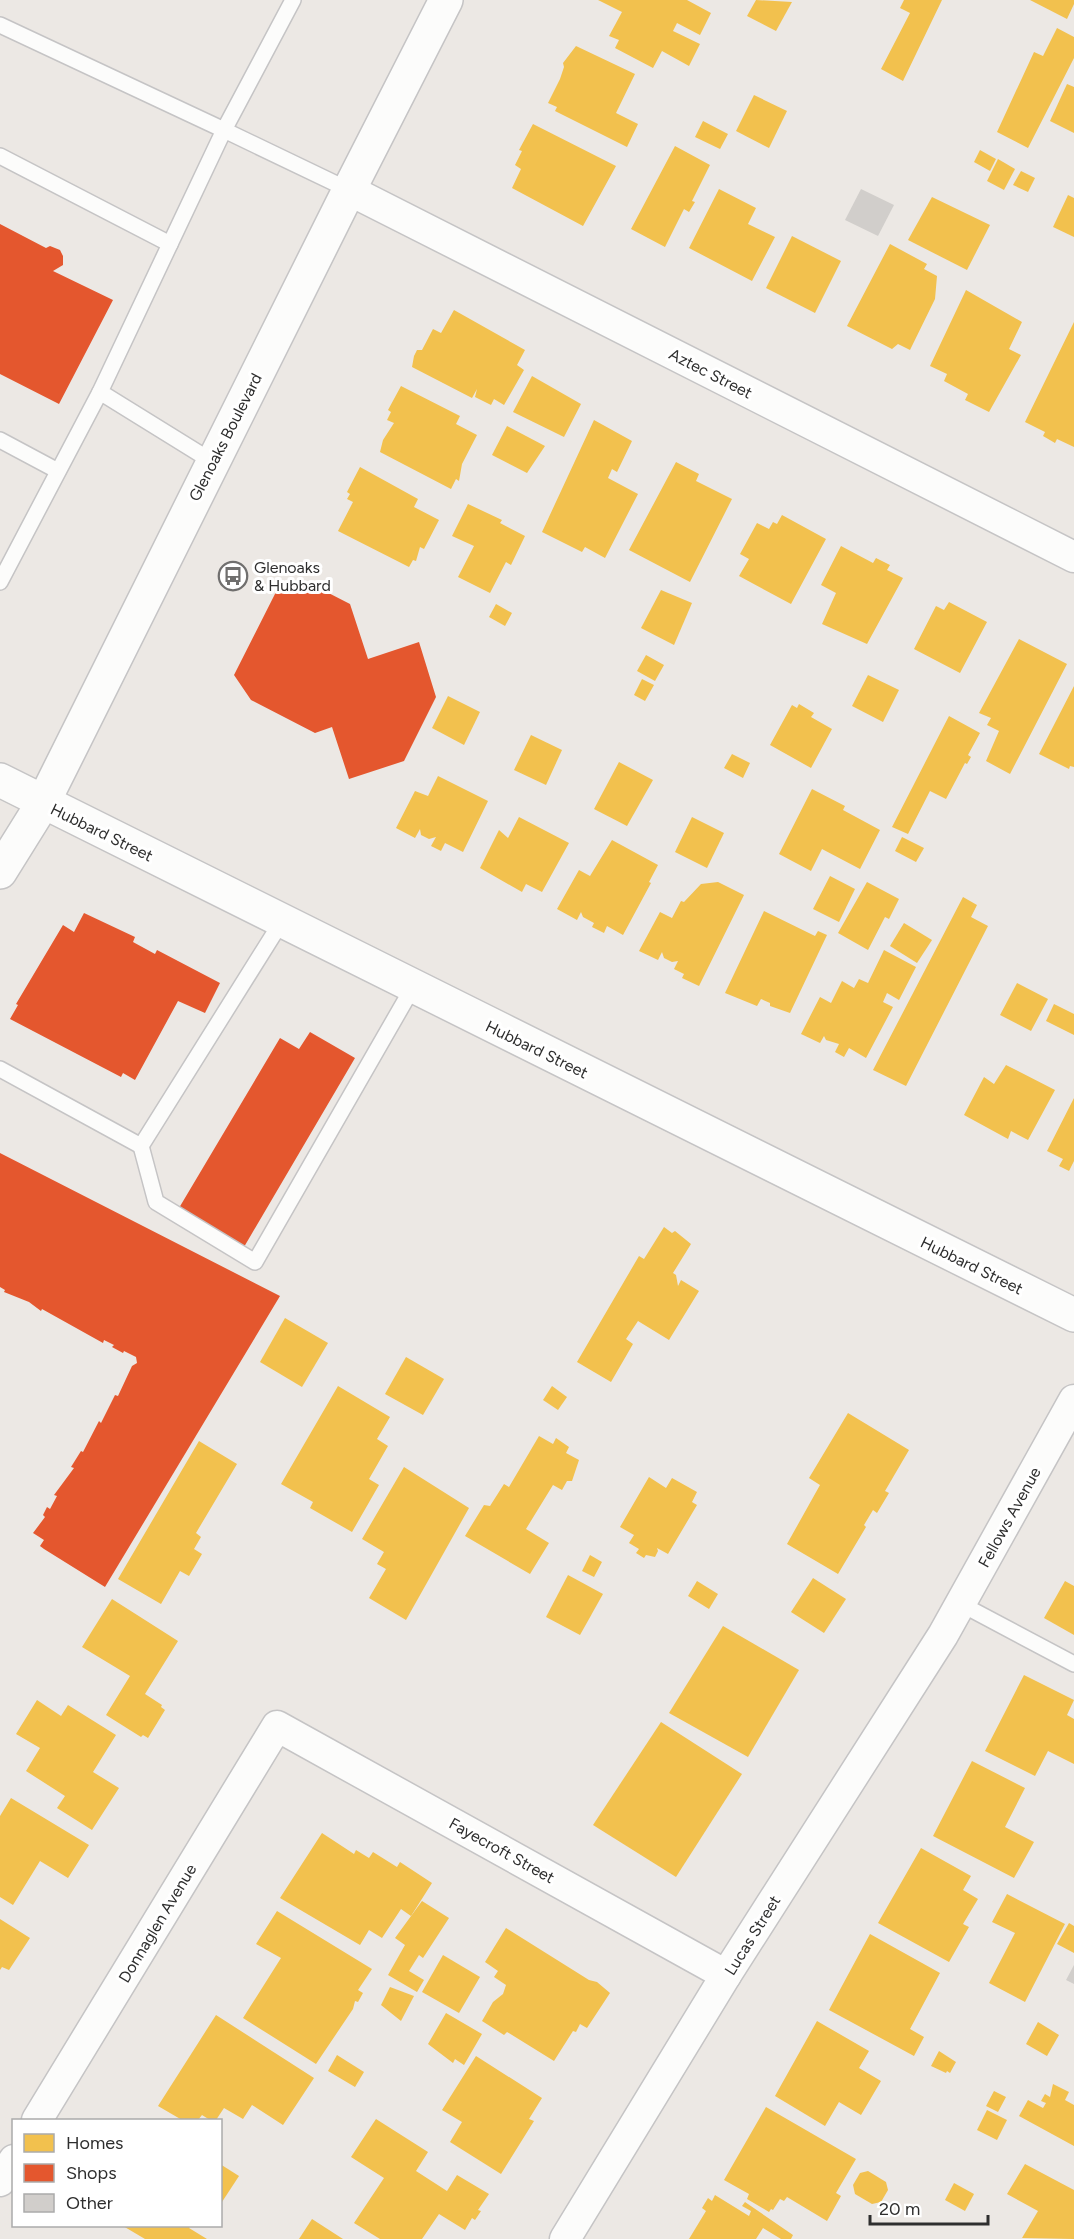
<svg xmlns="http://www.w3.org/2000/svg" width="1074" height="2239" font-family="Figtree,sans-serif">
<rect width="100%" height="100%" fill="#ece8e4"/>
<g fill="#f2c14e">
<polygon points="598,0 687,0 711,13 700,35 677,23 673,31 700,44 689,66 662,51 653,68 615,48 619,40 609,36 622,12"/>
<polygon points="756,0 792,2 776,31 747,16"/>
<polygon points="904,0 942,0 903,81 881,69 910,13 900,8"/>
<polygon points="1030,0 1074,0 1074,4 1067,19"/>
<polygon points="1057,28 1074,37 1074,58 1028,148 997,132 1034,52 1043,56"/>
<polygon points="576,46 635,74 616,113 638,124 627,147 555,111 557,107 548,103 560,79 564,67 563,63"/>
<polygon points="1067,84 1074,87 1074,133 1050,121"/>
<polygon points="754,95 787,111 769,148 736,131"/>
<polygon points="703,121 728,134 720,149 695,137"/>
<polygon points="533,124 616,166 583,226 512,188 521,169 515,165 522,151 519,150"/>
<polygon points="675,146 710,165 692,201 695,202 689,212 684,209 665,247 631,229"/>
<polygon points="980,150 996,159 990,171 974,162"/>
<polygon points="998,159 1015,169 1004,190 987,181"/>
<polygon points="1021,171 1035,178 1028,192 1013,185"/>
<polygon points="719,189 756,208 748,224 775,237 752,281 689,248"/>
<polygon points="1068,195 1074,198 1074,237 1053,227"/>
<polygon points="932,197 990,225 967,270 908,240"/>
<polygon points="792,236 841,261 815,313 766,288"/>
<polygon points="890,244 927,264 924,269 937,276 935,299 910,350 898,344 892,349 847,326"/>
<polygon points="966,290 1022,322 1009,349 1021,355 989,412 965,400 968,394 944,381 947,374 930,366"/>
<polygon points="454,310 525,350 517,365 524,370 504,405 494,399 491,405 475,397 477,389 472,398 412,367 414,356 417,350 422,350 433,329 441,333"/>
<polygon points="1074,322 1074,447 1057,439 1055,443 1043,436 1045,432 1025,422"/>
<polygon points="532,376 581,404 564,437 513,412"/>
<polygon points="401,386 460,416 456,424 477,435 462,464 459,481 456,479 451,489 380,452 383,440 394,423 387,420 391,412 388,410"/>
<polygon points="594,420 632,441 617,472 612,469 608,478 638,494 605,558 585,547 582,552 542,532"/>
<polygon points="507,426 545,446 527,473 492,455"/>
<polygon points="676,462 699,474 696,481 732,499 690,582 629,550"/>
<polygon points="360,467 418,499 414,507 439,520 424,549 420,547 416,561 413,560 409,567 338,531 353,502 347,499 350,494 347,492"/>
<polygon points="468,504 502,520 500,523 525,536 511,565 506,562 490,593 458,577 474,546 452,536"/>
<polygon points="782,515 826,539 791,604 739,576 749,559 740,554 757,523 769,529 773,522 777,524"/>
<polygon points="841,546 873,563 876,558 890,565 887,570 903,578 867,644 822,624 836,593 821,585"/>
<polygon points="661,590 692,603 674,645 641,628"/>
<polygon points="949,602 987,622 960,673 914,649 936,606 944,610"/>
<polygon points="496,604 512,613 505,626 489,617"/>
<polygon points="1019,639 1067,664 1010,774 986,761 999,731 987,725 991,718 979,713"/>
<polygon points="646,655 664,665 655,681 637,671"/>
<polygon points="868,675 899,690 883,722 852,706"/>
<polygon points="642,679 654,685 645,701 634,695"/>
<polygon points="1074,686 1074,767 1070,766 1069,769 1039,754"/>
<polygon points="448,696 480,712 464,745 432,728"/>
<polygon points="799,704 814,713 811,717 832,729 811,768 770,745 792,705 797,708"/>
<polygon points="949,716 980,733 968,755 971,757 967,764 965,763 946,799 930,791 908,834 892,827"/>
<polygon points="531,735 562,750 546,785 514,770"/>
<polygon points="732,754 750,763 743,778 724,768"/>
<polygon points="619,762 653,780 627,826 594,809"/>
<polygon points="438,776 488,801 463,852 445,843 441,851 431,846 436,837 429,839 421,835 420,829 415,838 396,828 415,791 428,796"/>
<polygon points="812,789 845,806 843,810 880,830 860,869 822,849 811,871 779,854"/>
<polygon points="519,817 569,843 542,892 526,884 522,892 480,868 499,830 508,838"/>
<polygon points="692,817 724,833 707,868 675,852"/>
<polygon points="902,837 924,848 916,862 895,851"/>
<polygon points="612,840 658,865 649,882 651,883 623,935 607,926 604,933 592,927 594,923 583,917 581,912 577,920 557,909 579,870 590,876"/>
<polygon points="830,876 855,889 839,922 813,909"/>
<polygon points="718,882 744,895 699,986 682,978 684,974 674,969 678,961 672,962 664,958 662,952 658,960 639,951 660,912 672,918 681,901 684,902 701,884"/>
<polygon points="867,882 899,899 889,919 885,917 868,950 838,933"/>
<polygon points="963,897 977,905 971,917 988,926 906,1086 873,1070"/>
<polygon points="764,911 815,936 818,931 827,935 790,1013 770,1006 770,1003 761,999 757,1006 725,993"/>
<polygon points="904,923 932,940 917,963 890,946"/>
<polygon points="884,950 916,967 899,1000 887,993 883,1002 893,1007 866,1058 849,1048 844,1057 835,1052 839,1044 826,1040 824,1036 820,1043 801,1034 820,997 831,1003 842,981 854,988 859,979 868,983"/>
<polygon points="1017,983 1048,999 1031,1031 1000,1015"/>
<polygon points="1054,1004 1074,1014 1074,1035 1046,1021"/>
<polygon points="1006,1065 1055,1090 1028,1140 1011,1131 1008,1139 964,1115 984,1077 994,1084"/>
<polygon points="1074,1098 1074,1161 1069,1171 1059,1166 1063,1159 1047,1151"/>
<polygon points="664,1227 672,1233 675,1231 691,1244 673,1273 676,1275 678,1286 681,1280 699,1291 669,1340 638,1321 626,1339 633,1344 611,1382 577,1362 639,1256 644,1259"/>
<polygon points="285,1318 328,1343 302,1387 260,1362"/>
<polygon points="406,1357 444,1379 423,1415 385,1394"/>
<polygon points="338,1386 390,1417 377,1439 388,1446 369,1479 379,1485 352,1532 310,1508 313,1502 281,1484"/>
<polygon points="552,1386 567,1397 558,1410 543,1400"/>
<polygon points="848,1413 909,1450 885,1491 889,1493 877,1513 873,1510 864,1525 866,1527 838,1574 787,1544 820,1485 809,1478"/>
<polygon points="539,1436 553,1444 556,1438 569,1447 566,1453 579,1460 572,1481 567,1481 562,1490 553,1485 526,1529 549,1543 530,1574 465,1536 484,1505 490,1506 504,1484 509,1487"/>
<polygon points="199,1441 237,1464 196,1533 201,1537 194,1549 202,1554 189,1576 180,1571 161,1604 118,1579"/>
<polygon points="404,1467 469,1508 406,1620 369,1598 386,1569 377,1564 384,1552 362,1539"/>
<polygon points="649,1477 666,1488 672,1478 697,1492 692,1502 697,1505 668,1554 657,1548 658,1551 655,1557 646,1555 644,1558 636,1553 639,1549 629,1543 634,1535 620,1527"/>
<polygon points="590,1555 602,1562 594,1577 582,1571"/>
<polygon points="568,1575 603,1594 580,1635 546,1617"/>
<polygon points="813,1578 846,1599 824,1633 791,1612"/>
<polygon points="697,1581 718,1594 709,1609 688,1596"/>
<polygon points="1065,1581 1074,1586 1074,1635 1044,1618"/>
<polygon points="112,1599 178,1641 145,1694 162,1705 161,1707 165,1710 148,1738 143,1735 141,1737 106,1715 130,1676 82,1647"/>
<polygon points="723,1626 799,1670 748,1757 669,1713"/>
<polygon points="1024,1675 1074,1700 1067,1715 1074,1719 1074,1764 1048,1751 1035,1776 985,1751"/>
<polygon points="37,1700 61,1716 68,1705 116,1735 93,1772 119,1788 92,1830 57,1808 65,1796 26,1771 40,1748 16,1734"/>
<polygon points="661,1722 742,1774 676,1877 593,1825"/>
<polygon points="972,1761 1025,1788 1005,1827 1034,1842 1014,1878 933,1836"/>
<polygon points="11,1798 89,1845 68,1878 40,1861 13,1905 0,1897 0,1816"/>
<polygon points="322,1833 354,1854 356,1850 369,1858 373,1852 397,1867 400,1862 432,1883 411,1916 401,1909 382,1938 369,1930 360,1945 280,1898"/>
<polygon points="921,1848 971,1876 963,1890 978,1899 963,1924 969,1927 949,1962 878,1923"/>
<polygon points="1007,1894 1065,1924 1025,2002 989,1983 1015,1933 992,1922"/>
<polygon points="422,1901 449,1918 423,1958 419,1955 409,1971 424,1980 417,1992 388,1975 405,1945 395,1938"/>
<polygon points="277,1911 372,1969 358,1990 363,1993 358,2002 355,2001 353,2009 316,2064 243,2018 281,1958 256,1944"/>
<polygon points="0,1919 30,1938 9,1970 2,1967 0,1970"/>
<polygon points="1069,1923 1074,1926 1074,1953 1057,1944"/>
<polygon points="506,1928 589,1980 597,1982 610,1993 587,2028 580,2024 576,2032 573,2031 554,2061 507,2032 504,2035 482,2021 493,2002 503,1994 506,1985 494,1977 498,1971 485,1962"/>
<polygon points="870,1934 940,1973 910,2029 924,2037 914,2056 829,2010"/>
<polygon points="443,1955 480,1977 459,2013 422,1992"/>
<polygon points="390,1987 414,1996 401,2021 381,2005"/>
<polygon points="446,2013 482,2034 464,2065 455,2059 453,2063 428,2044"/>
<polygon points="216,2015 314,2078 283,2125 252,2105 243,2119 224,2108 216,2120 210,2120 202,2115 198,2120 182,2120 158,2106"/>
<polygon points="817,2021 869,2051 859,2068 881,2081 861,2115 839,2102 825,2126 775,2096"/>
<polygon points="1038,2022 1059,2035 1047,2056 1026,2044"/>
<polygon points="939,2051 956,2062 950,2073 947,2071 946,2073 931,2066"/>
<polygon points="337,2055 364,2072 355,2087 328,2071"/>
<polygon points="476,2056 542,2098 529,2119 534,2121 501,2174 450,2142 462,2122 442,2110"/>
<polygon points="1053,2084 1069,2092 1065,2100 1074,2105 1074,2146 1019,2116 1028,2100 1043,2108 1046,2103 1041,2101 1045,2094 1050,2097"/>
<polygon points="994,2091 1006,2097 998,2112 986,2106"/>
<polygon points="766,2107 856,2159 836,2193 841,2196 827,2221 787,2197 784,2201 780,2199 773,2210 771,2209 769,2212 747,2199 749,2194 724,2180"/>
<polygon points="987,2110 1007,2120 997,2140 977,2130"/>
<polygon points="376,2119 428,2152 416,2171 447,2191 457,2175 489,2194 478,2210 481,2211 475,2220 472,2218 465,2230 439,2214 422,2239 380,2239 354,2223 384,2178 351,2157"/>
<polygon points="220,2164 239,2176 220,2205"/>
<polygon points="1025,2164 1074,2190 1074,2239 1022,2238 1038,2211 1007,2194"/>
<polygon points="868,2171 886,2182 888,2190 881,2202 872,2204 855,2194 853,2185 860,2173"/>
<polygon points="954,2183 974,2194 965,2211 945,2200"/>
<polygon points="715,2195 749,2216 751,2211 742,2206 745,2202 793,2235 791,2239 781,2239 763,2228 756,2239 689,2239 706,2211 702,2208 708,2198 712,2201"/>
<polygon points="312,2219 343,2239 299,2239"/>
<polygon points="123,2226 190,2226 189,2228 207,2239 145,2239"/>
</g>
<g fill="#e4572e">
<polygon points="0,224 46,248 50,246 60,250 63,256 63,265 53,271 113,300 59,404 0,374"/>
<polygon points="311,584 350,604 368,659 419,642 436,697 404,761 349,779 332,727 315,733 251,700 234,675 279,586"/>
<polygon points="84,913 135,937 133,942 155,954 157,950 220,983 205,1013 178,1001 135,1080 123,1073 121,1077 10,1019 18,1005 16,1004 63,925 74,932"/>
<polygon points="310,1032 355,1058 244,1247 179,1208 280,1038 299,1049"/>
<polygon points="0,1153 280,1296 105,1587 44,1549 40,1546 44,1540 33,1533 45,1517 43,1515 47,1507 50,1509 57,1496 54,1495 74,1468 71,1467 81,1451 83,1452 99,1421 101,1423 115,1395 118,1396 132,1366 137,1363 136,1357 124,1351 123,1353 112,1347 114,1345 104,1340 103,1343 42,1309 41,1311 29,1302 4,1292 5,1290 0,1287"/>
</g>
<g fill="#d1cecb">
<polygon points="861,189 894,205 878,236 845,220"/>
<polygon points="1074,1965 1074,1984 1066,1980"/>
</g>
<g fill="none" stroke-linecap="round" stroke-linejoin="round">
<g stroke="#c5c4c5" stroke-width="18">
<g id="lane">
<polyline points="0,25 224,130 293,0"/>
<polyline points="0,156 170,244"/>
<polyline points="0,440 58,471"/>
<polyline points="213,462 100,392 224,130 349,190"/>
<polyline points="0,582 100,392"/>
<polyline points="0,1069 141,1146 282,921"/>
<polyline points="141,1146 156,1202 255,1262 413,987"/>
<polyline points="961,1604 1074,1664"/>
</g>
</g>
<g stroke="#c5c4c5" stroke-width="33">
<g id="street">
<polyline points="349,190 1074,557"/>
<polyline points="37,2120 277,1726 726,1975"/>
<polyline points="0,2181 14,2160"/>
<polyline points="565,2239 726,1975 943,1635 1074,1400"/>
</g>
</g>
<g stroke="#c5c4c5" stroke-width="36">
<g id="secondary">
<polyline points="0,780 1074,1315"/>
<polyline points="0,872 43,803 349,190 446,0"/>
</g>
</g>
<use href="#lane" stroke="#fcfcfb" stroke-width="15"/>
<use href="#street" stroke="#fcfcfb" stroke-width="30"/>
<use href="#secondary" stroke="#fcfcfb" stroke-width="33"/>
</g>
<defs>
<g id="bus-ring" transform="scale(1.5)"><circle r="9.5" fill="#fff" stroke="#706f6e" stroke-width="1.5"/><path d="M-5-6H5V4H4V6H2V4H-2V6H-4V4H-5ZM-3.5-4V0h7V-4ZM-3.5 1.2v1.5H-2V1.2ZM2 1.2v1.5H3.5V1.2Z" fill="#706f6e"/></g>
</defs>
<g fill-rule="evenodd">
<use href="#bus-ring" x="233" y="576"/>
</g>
<g text-anchor="middle" stroke-width="6" stroke-linejoin="round" paint-order="stroke">
<g font-size="16" fill="#2e2e2e" stroke="#fff">
<text transform="translate(711 373) rotate(27)" y="6">Aztec Street</text>
<text transform="translate(225 437) rotate(-63)" y="6">Glenoaks Boulevard</text>
<text transform="translate(102 832) rotate(26)" y="6">Hubbard Street</text>
<text transform="translate(537 1049) rotate(26)" y="6">Hubbard Street</text>
<text transform="translate(972 1265) rotate(26)" y="6">Hubbard Street</text>
<text transform="translate(1009 1517) rotate(-61)" y="6">Fellows Avenue</text>
<text transform="translate(502 1850) rotate(29)" y="6">Fayecroft Street</text>
<text transform="translate(157 1923) rotate(-59)" y="6">Donnaglen Avenue</text>
<text transform="translate(752 1935) rotate(-58)" y="6">Lucas Street</text>
</g>
<g font-size="16" fill="#2e2e2e" stroke="#fff" text-anchor="start">
<text x="254" y="573">Glenoaks<tspan x="254" dy="18">&amp; Hubbard</tspan></text>
</g>
</g>
<rect x="12" y="2119" width="210" height="108" fill="#ffffff" stroke="#ababab" stroke-width="1.5"/>
<rect x="24" y="2134" width="30" height="18" fill="#f2c14e" stroke="#ababab" stroke-width="1.5"/>
<text x="66" y="2149" font-size="18" fill="#2e2e2e">Homes</text>
<rect x="24" y="2164" width="30" height="18" fill="#e4572e" stroke="#ababab" stroke-width="1.5"/>
<text x="66" y="2179" font-size="18" fill="#2e2e2e">Shops</text>
<rect x="24" y="2194" width="30" height="18" fill="#d1cecb" stroke="#ababab" stroke-width="1.5"/>
<text x="66" y="2209" font-size="18" fill="#2e2e2e">Other</text>
<path d="M870 2215v9h118v-9" fill="none" stroke="#2e2e2e" stroke-width="3"/>
<text x="879" y="2215" font-size="18" fill="#2e2e2e" stroke="#ffffff" stroke-width="4.5" paint-order="stroke">20 m</text>
</svg>
